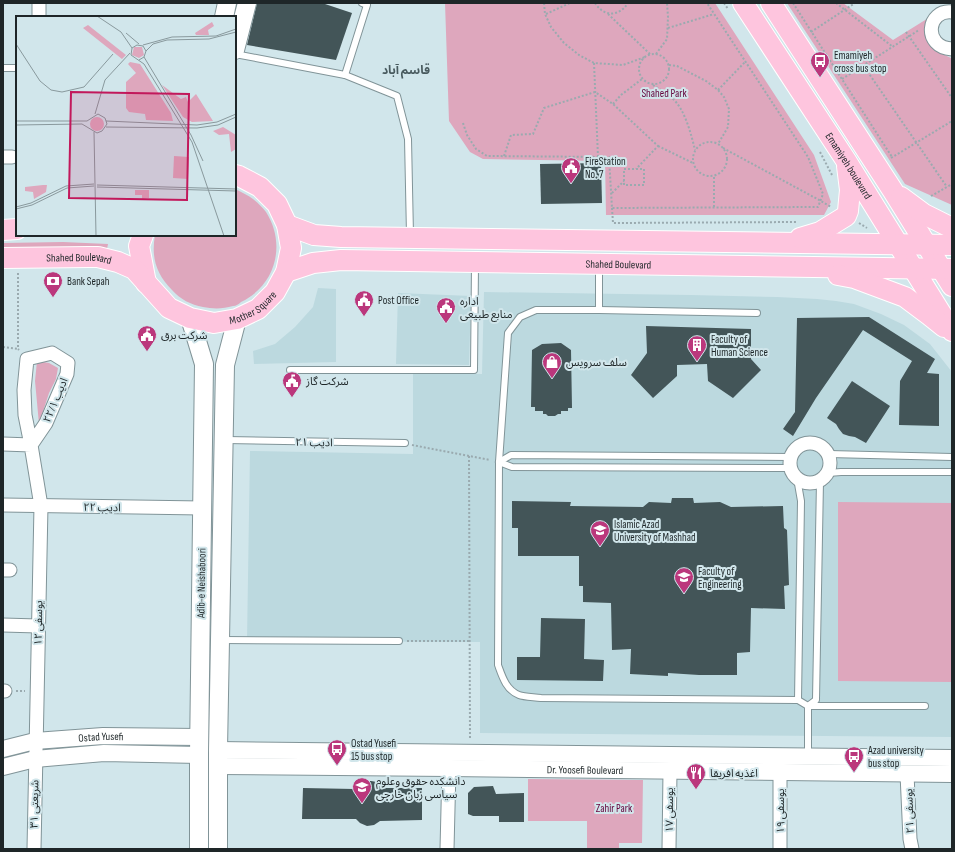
<svg xmlns="http://www.w3.org/2000/svg" width="955" height="852" font-family="'Sofia Sans Condensed','Noto Sans Arabic',sans-serif">
<rect width="100%" height="100%" fill="#d1e6eb"/>
<g fill="#bcd9df">
<polygon points="318,288 336,289 336,362 254,364 253,351 275,344 295,327 313,307"/>
<polygon points="484,292 691,295 777,297 817,299 836,301 854,304 881,314 904,325 930,344 952,372 952,737 480,733 480,642 247,641 250,451 413,454 413,374 482,374"/>
<polygon points="398,293 471,296 469,365 396,364"/>
</g>
<g fill="#dea7bd">
<polygon points="445,3 715,3 814,155 831,202 824,215 606,215 605,161 483,159 470,152 449,121"/>
<polygon points="787,3 843,3 893,40 930,17 927,37 934,50 951,58 952,58 952,205 905,184"/>
<path d="M235,189C241,192 248,195 253,199C258,203 263,208 266,212C287,245 275,286 241,302C239,304 236,306 233,306C223,309 213,309 203,307C191,305 180,299 172,290C156,274 151,257 155,235H235Z"/>
<polygon points="63,242 108,244 107,249 3,250 3,243"/>
<polygon points="37,361 49,363 58,368 56,379 49,393 39,424 35,381"/>
<polygon points="838,502 952,503 952,682 838,681"/>
<polygon points="528,779 643,780 642,843 619,843 619,849 587,849 587,821 528,821"/>
</g>
<g fill="#435558">
<polygon points="257,3 322,3 352,13 336,60 247,45"/>
<polygon points="601,163 602,203 541,204 540,164"/>
<polygon points="869,317 935,359 927,373 939,374 939,426 899,425 900,381 912,361 863,330 816,398 793,436 783,429 795,412 797,318"/>
<polygon points="646,326 751,329 751,359 761,370 733,398 708,381 707,364 677,365 677,376 653,398 631,375 647,353"/>
<polygon points="561,343 571,350 572,408 568,408 568,411 561,411 561,414 558,414 555,416 548,416 546,414 543,414 543,411 535,411 535,407 531,407 532,350 542,344"/>
<polygon points="852,381 890,406 866,443 855,437 849,436 843,434 839,429 836,424 827,418"/>
<polygon points="672,498 693,498 694,503 720,502 731,507 783,506 784,528 787,530 789,585 784,586 785,609 751,608 750,652 737,653 737,675 699,675 668,673 668,676 630,674 631,649 612,650 611,603 583,602 583,586 579,586 579,556 518,556 518,528 512,528 512,501 571,502 570,506 643,507 649,502 671,503"/>
<polygon points="541,618 585,619 584,659 604,660 603,681 517,680 517,657 540,657"/>
<polygon points="365,781 371,781 377,782 382,788 422,788 422,820 380,821 374,825 367,826 360,823 356,819 302,819 303,788 354,789 361,783"/>
<polygon points="493,786 496,794 524,793 524,822 499,822 499,816 473,816 468,814 468,793 474,787"/>
</g>
<g fill="none" stroke-linecap="round" stroke-linejoin="round">
<g stroke="#819498" stroke-width="8">
<g id="service">
<polyline points="235,54 345,75 367,5 362,3"/>
<polyline points="3,68 17,68"/>
<polyline points="345,75 397,96 408,139 410,235"/>
<polyline points="599,265 599,310"/>
<path d="M757,313L599,310H536L520,317L508,333L499,462L498,665C502,676 506,690 519,695C524,697 534,697 541,698L798,700L808,706H925"/>
<polyline points="290,370 474,370 475,264"/>
<polyline points="226,440 405,443"/>
<polyline points="829,454 952,457"/>
<polyline points="499,462 511,455 789,457 796,449"/>
<polyline points="499,462 512,467 789,468 791,469"/>
<polyline points="828,473 841,472 952,472"/>
<polyline points="797,478 801,501 798,700"/>
<polyline points="222,640 399,641"/>
<polyline points="808,706 816,700 820,481"/>
<polyline points="808,706 808,756"/>
</g>
</g>
<g stroke="#819498" stroke-width="15">
<g id="minor">
<path d="M952,12C927,9 922,47 952,49"/>
<polyline points="39,17 39,3"/>
<polyline points="3,157 12,157"/>
<circle cx="810" cy="463" r="20"/>
<polyline points="3,444 31,445 46,423 67,374 68,363 52,353 27,359 24,390 25,415 31,445 41,506 34,849"/>
<polyline points="3,505 202,508"/>
<polyline points="3,570 10,570"/>
<polyline points="3,625 38,626"/>
<polyline points="3,691 5,691"/>
<polyline points="780,772 780,849"/>
<polyline points="907,774 910,839 912,849"/>
<polyline points="447,849 449,768"/>
<polyline points="669,849 670,771"/>
</g>
</g>
<g stroke="#819498" stroke-width="18">
<g id="tertiary">
<path id="s1" d="M3,749L35,741L103,736L199,737"/>
<polyline points="218,750 952,758"/>
<path id="s2" d="M218,766L449,768L952,774"/>
<polyline points="3,767 35,759 104,753 199,755"/>
</g>
</g>
<g stroke="#819498" stroke-width="20">
<g id="secondary">
<polyline points="224,17 227,3"/>
<polyline points="235,50 247,3"/>
<polyline points="190,318 204,364 199,755 199,849"/>
<polyline points="218,849 218,750 225,365 237,319"/>
</g>
</g>
<g stroke="#fff" stroke-width="22">
<g id="primary">
<path id="s3" d="M743,3L847,162L952,331"/>
<polyline points="771,3 893,191 952,286"/>
<polyline points="901,197 924,214 952,228"/>
<polyline points="287,225 314,235 341,237 952,245"/>
<polyline points="3,230 17,229"/>
<polyline points="143,235 139,246 146,283"/>
<polyline points="800,238 820,232 846,216 848,211 850,190 847,166"/>
<path id="s4" d="M3,258L89,257H98L118,262L134,269L169,308L190,318L214,323L237,319L258,309L275,292L286,272L291,248L287,225L277,204L260,187L239,176L235,175"/>
<path id="s5" d="M286,272L313,263L341,260L952,269"/>
<polyline points="838,275 854,278 905,297 929,315 944,327"/>
</g>
</g>
<g stroke="#9aaaaf" stroke-width="2" stroke-dasharray="2 2" stroke-linecap="butt">
<polyline points="544,3 545,14 551,27 564,43 579,55 594,63 623,65 645,57"/>
<path d="M595,3C604,17 619,17 628,3"/>
<polyline points="724,3 728,9"/>
<polyline points="793,3 892,157"/>
<polyline points="836,3 893,47"/>
<polyline points="546,14 570,3"/>
<polyline points="608,14 650,54"/>
<polyline points="668,28 714,14"/>
<polyline points="811,32 855,3"/>
<polyline points="906,32 952,98"/>
<circle cx="654" cy="69" r="15"/>
<polyline points="656,54 667,39 668,17 667,3"/>
<polyline points="594,63 598,157"/>
<polyline points="669,65 677,66 706,81 718,90 724,97 729,109 728,127 718,144"/>
<polyline points="863,65 947,187"/>
<polyline points="842,79 919,30"/>
<path d="M653,85C659,89 666,93 672,98C685,109 691,134 695,150"/>
<polyline points="718,90 745,62"/>
<polyline points="613,104 621,95 642,79"/>
<polyline points="463,123 467,135 476,149 487,156 609,157 612,208 818,207 823,194 808,157 707,3"/>
<circle cx="710" cy="159" r="17"/>
<polyline points="658,146 693,163"/>
<polyline points="723,148 821,201 831,207"/>
<polyline points="820,152 832,175"/>
<polyline points="504,156 511,135 533,134 544,108 595,92 613,104 658,146 636,169"/>
<polyline points="891,158 952,121"/>
<rect x="624" y="169" width="20" height="16"/>
<polyline points="612,193 624,181"/>
<polyline points="931,196 952,184"/>
<polyline points="714,207 714,175"/>
<polyline points="612,208 613,223 797,222"/>
<polyline points="859,223 867,228"/>
<polyline points="18,273 18,349 19,350"/>
<polyline points="3,347 18,349"/>
<polyline points="412,445 490,460"/>
<polyline points="469,456 470,739"/>
<polyline points="407,641 470,641"/>
<polyline points="16,691 25,691"/>
</g>
<use href="#service" stroke="#fff" stroke-width="6"/>
<use href="#minor" stroke="#fff" stroke-width="13"/>
<use href="#tertiary" stroke="#fff" stroke-width="16"/>
<use href="#secondary" stroke="#fff" stroke-width="18"/>
<use href="#primary" stroke="#fec5de" stroke-width="20"/>
</g>
<defs>
<g id="bus-pin" transform="scale(1)"><path d="M0 17L-7.5 6A9.5 9.5 0 1 1 7.5 6Z" fill="#bb377c" stroke="#d1e6eb"/><path d="M-5-6H5V4H4V6H2V4H-2V6H-4V4H-5ZM-3.5-4V0h7V-4ZM-3.5 1.2v1.5H-2V1.2ZM2 1.2v1.5H3.5V1.2Z" fill="#fff"/></g>
<g id="civic-pin" transform="scale(1)"><path d="M0 17L-7.5 6A9.5 9.5 0 1 1 7.5 6Z" fill="#bb377c" stroke="#d1e6eb"/><path d="M-.6-6.5H3V-4.5H.6V-3L4-1V1h2V6H-6V1h2V-1L-.6-3ZM-1.2 2.5V6h2.4V2.5Z" fill="#fff"/></g>
<g id="bank-pin" transform="scale(1)"><path d="M0 17L-7.5 6A9.5 9.5 0 1 1 7.5 6Z" fill="#bb377c" stroke="#d1e6eb"/><path d="M-6-4H6V4H-6ZM0-2.3a2.3 2.3 0 1 0 0 4.6a2.3 2.3 0 1 0 0-4.6Z" fill="#fff"/></g>
<g id="building-pin" transform="scale(1)"><path d="M0 17L-7.5 6A9.5 9.5 0 1 1 7.5 6Z" fill="#bb377c" stroke="#d1e6eb"/><path d="M-4-6H4V6H1V3H-1V6H-4ZM-2.5-4.3h1.7v1.8h-1.7ZM.8-4.3h1.7v1.8H.8ZM-2.5-1h1.7V.8h-1.7ZM.8-1h1.7V.8H.8Z" fill="#fff"/></g>
<g id="shop-pin" transform="scale(1)"><path d="M0 17L-7.5 6A9.5 9.5 0 1 1 7.5 6Z" fill="#bb377c" stroke="#d1e6eb"/><path d="M-5-2.5h2.3a2.7 3.5 0 0 1 5.4 0H5L5.5 6h-11ZM-1.5-2.5h3a1.5 2.3 0 0 0-3 0Z" fill="#fff"/></g>
<g id="university-pin" transform="scale(1)"><path d="M0 17L-7.5 6A9.5 9.5 0 1 1 7.5 6Z" fill="#bb377c" stroke="#d1e6eb"/><path d="M0-5L7-2L0 1L-7-2ZM-4 1L0 2.5L4 1V4Q0 6-4 4Z" fill="#fff"/></g>
<g id="restaurant-pin" transform="scale(1)"><path d="M0 17L-7.5 6A9.5 9.5 0 1 1 7.5 6Z" fill="#bb377c" stroke="#d1e6eb"/><path d="M-5-6h1v4h1v-4h1v4h1v-4h1v5L-1.5 .5V6h-2V.5L-5-1ZM5-6V6H3V1.5H1.5Q1.5-4 5-6Z" fill="#fff"/></g>
</defs>
<g fill-rule="evenodd">
<use href="#bus-pin" x="820" y="61"/>
<use href="#civic-pin" x="571" y="167"/>
<use href="#bank-pin" x="53" y="281"/>
<use href="#civic-pin" x="364" y="300"/>
<use href="#civic-pin" x="446" y="307"/>
<use href="#civic-pin" x="147" y="335"/>
<use href="#building-pin" x="697" y="345"/>
<use href="#shop-pin" x="552" y="362"/>
<use href="#civic-pin" x="292" y="381"/>
<use href="#university-pin" x="600" y="530"/>
<use href="#university-pin" x="684" y="577"/>
<use href="#bus-pin" x="337" y="749"/>
<use href="#bus-pin" x="854" y="756"/>
<use href="#restaurant-pin" x="696" y="773"/>
<use href="#university-pin" x="362" y="787"/>
</g>
<g text-anchor="middle" stroke-width="4" stroke-linejoin="round" paint-order="stroke">
<g font-size="11" fill="#1e2628" stroke="#d1e6eb" text-anchor="start">
<text x="834" y="59">Emamiyeh<tspan x="834" dy="13">cross bus stop</tspan></text>
<text x="585" y="165">FireStation<tspan x="585" dy="13">No. 7</tspan></text>
<text x="67" y="285">Bank Sepah</text>
<text x="378" y="304">Post Office</text>
<text x="460" y="305">اداره<tspan x="460" dy="13">منابع طبیعی</tspan></text>
<text x="161" y="339">شرکت برق</text>
<text x="711" y="343">Faculty of<tspan x="711" dy="13">Human Science</tspan></text>
<text x="566" y="366">سلف سرویس</text>
<text x="306" y="385">شرکت گاز</text>
<text x="614" y="528">Islamic Azad<tspan x="614" dy="13">University of Mashhad</tspan></text>
<text x="698" y="575">Faculty of<tspan x="698" dy="13">Engineering</tspan></text>
<text x="351" y="747">Ostad Yusefi<tspan x="351" dy="13">15 bus stop</tspan></text>
<text x="868" y="754">Azad university<tspan x="868" dy="13">bus stop</tspan></text>
<text x="710" y="777">اغذیه افریقا</text>
<text x="376" y="785">دانشکده حقوق وعلوم<tspan x="376" dy="13">سیاسی زبان خارجی</tspan></text>
</g>
<g font-size="11" fill="#63023b" stroke="#d1e6eb">
<text x="664" y="97">Shahed Park</text>
<text x="614" y="812">Zahir Park</text>
</g>
<g font-size="11" fill="#1e2628" stroke="#d1e6eb">
<text dy="4" stroke="none"><textPath href="#s3" startOffset="194">Emamiyeh boulevard</textPath></text>
<text dy="4" stroke="none"><textPath href="#s4" startOffset="76">Shahed Boulevard</textPath></text>
<text dy="4" stroke="none"><textPath href="#s5" startOffset="334">Shahed Boulevard</textPath></text>
<text dy="4" stroke="none"><textPath href="#s4" startOffset="276">Mother Square</textPath></text>
<text transform="translate(55 400) rotate(-67)" y="4">ادیب ۲۲/۱</text>
<text transform="translate(314 442) rotate(1)" y="4">ادیب ۲۱</text>
<text transform="translate(102 507) rotate(1)" y="4">ادیب ۲۲</text>
<text transform="translate(201 583) rotate(-89)" y="4">Adib-e Neishaboori</text>
<text transform="translate(38 623) rotate(-89)" y="4">یوسفی ۱۲</text>
<text dy="4" stroke="none"><textPath href="#s1" startOffset="99">Ostad Yusefi</textPath></text>
<text dy="4" stroke="none"><textPath href="#s2" startOffset="367">Dr. Yoosefi Boulevard</textPath></text>
<text transform="translate(34 804) rotate(-89)" y="4">شریعتی ۳۱</text>
<text transform="translate(669 810) rotate(-90)" y="4">یوسفی ۱۷</text>
<text transform="translate(780 811) rotate(-90)" y="4">یوسفی ۱۹</text>
<text transform="translate(909 811) rotate(-92)" y="4">یوسفی ۲۱</text>
</g>
<g font-size="12" font-weight="bold" fill="#495b5f" stroke="#d1e6eb">
<text x="406" y="74">قاسم آباد</text>
</g>
</g>
<g transform="translate(16 16)">
<rect width="220" height="220" fill="#d1e6eb"/>
<path d="M196,6L198,10L192,14L193,19H180L179,17ZM72,9L110,39L106,43L67,12ZM118,31H126L128,39L123,42L116,39ZM114,46L124,48L155,97L157,105L130,104L129,98L113,96L110,92V66L120,57L112,48ZM146,69L165,83L170,81L172,86L180,78L197,105L176,106L167,101ZM74 108a7 7 0 1 1 14 0a7 7 0 1 1-14 0ZM207,111L220,119V133L215,136L213,118L203,119L197,115ZM158,140L173,141L172,163L157,162ZM27,169H31L30,176L18,183L17,176L9,175V171ZM119,174H133V182L126,183V179H119Z" fill="#dea7bd"/>
<path fill="none" stroke="#89999d" stroke-width="1" d="M81,0L105,16L116,32M110,17L123,28M0,28L24,65L35,74L46,76L68,71L97,38M127,29L156,21L200,20L220,13M130,35L137,28L151,24L193,23L220,16M128,41L175,119L187,145M123,44L128,41L130,35L127,30L121,29L116,32L115,39L128,48L176,126L208,220M79,98L89,64L114,37M0,105H71L82,98L89,102L91,108L86,115L81,117L66,108L0,109M90,105L181,109L201,106L220,98M90,111L181,112L202,109L220,101M78,116L80,220M81,169L220,173M81,171L220,175M0,191L15,187L50,170L78,168M0,193L16,189L51,172L78,170"/>
<path fill="#c2185b" fill-opacity="0.15" stroke="#c2185b" stroke-width="2" d="M55,76L173,78L171,184L53,182Z"/>
<rect width="220" height="220" fill="none" stroke="#1e2628" stroke-width="2"/>
</g>
<rect width="955" height="852" fill="none" stroke="#1e2628" stroke-width="8"/>
</svg>
